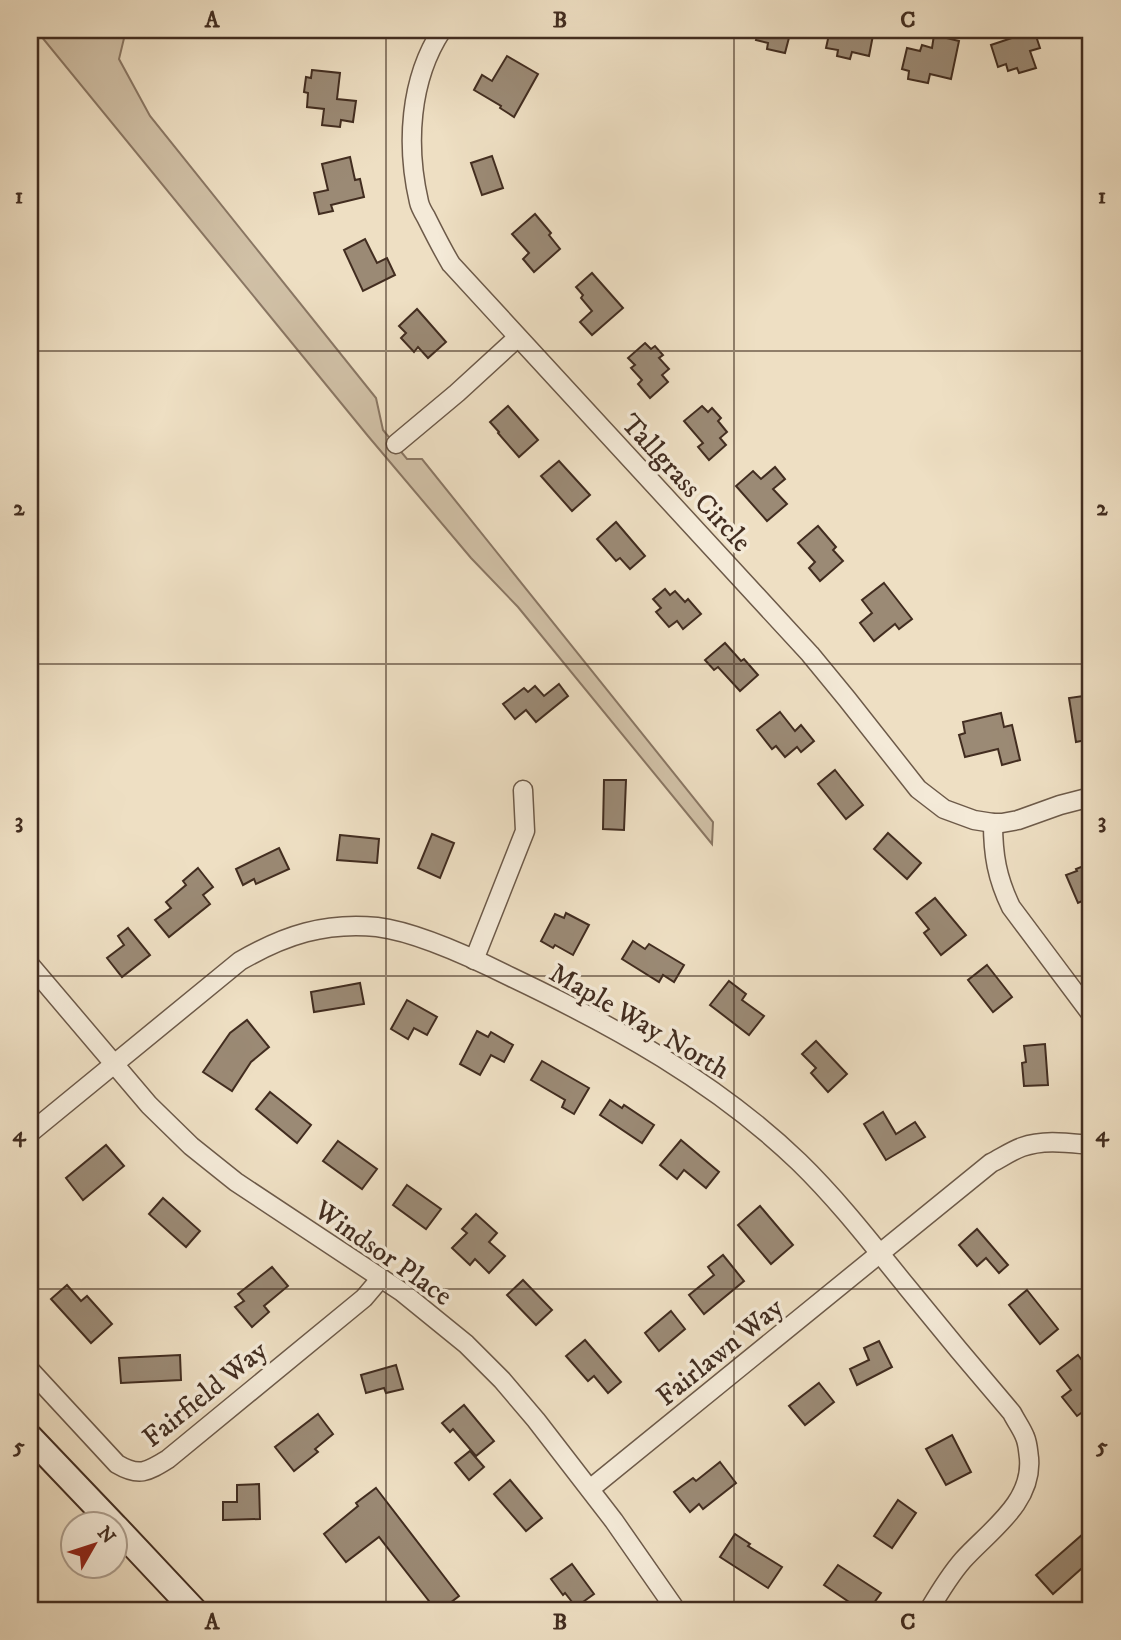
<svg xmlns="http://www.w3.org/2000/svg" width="1121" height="1640" font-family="'IM FELL DW Pica',serif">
<rect width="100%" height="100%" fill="#eedfc3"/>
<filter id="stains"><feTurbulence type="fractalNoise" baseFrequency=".00286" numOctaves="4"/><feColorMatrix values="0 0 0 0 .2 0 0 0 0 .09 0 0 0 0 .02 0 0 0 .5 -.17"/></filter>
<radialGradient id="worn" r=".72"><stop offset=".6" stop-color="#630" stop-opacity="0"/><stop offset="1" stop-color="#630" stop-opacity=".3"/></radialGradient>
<polygon fill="#d1c1a7" stroke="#8a7764" stroke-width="2" points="36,30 126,30 119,59 150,116 376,398 383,430 407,459 422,459 713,822 712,844 518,607 471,558 368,436"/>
<g fill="#9b8a75" stroke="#422d20" stroke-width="2">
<polygon points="759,30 791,30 785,53 767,49 768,43 756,40"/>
<polygon points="830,30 874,30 869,56 852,52 850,59 837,56 838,50 826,48"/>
<polygon points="1016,30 1034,30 1040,48 1030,51 1036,68 1019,73 1017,68 1008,71 1006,64 998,67 991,45 1018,36"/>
<polygon points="934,35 959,41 951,79 930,74 928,83 908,79 909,71 902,69 907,48 920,51 922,45 932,48"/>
<polygon points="507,56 538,74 514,117 500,108 501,106 474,90 482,75 492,81"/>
<polygon points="312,70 340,73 337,99 356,101 353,122 341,120 340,127 322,125 324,109 307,107 308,93 304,92 306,77 311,78"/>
<polygon points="492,156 503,188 482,195 471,163"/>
<polygon points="350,157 355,180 360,179 364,197 331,205 333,211 319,214 314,193 328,190 322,164"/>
<polygon points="535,214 551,233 549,235 560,249 534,272 523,259 529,253 512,234"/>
<polygon points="365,239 377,263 387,258 395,275 363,291 344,250"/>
<polygon points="592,273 623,308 592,335 580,322 592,311 581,298 583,295 576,287"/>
<polygon points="417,309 446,342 428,358 418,347 414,352 401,338 406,333 399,326"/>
<polygon points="645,343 651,349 655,346 663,355 659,358 669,369 662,375 668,382 650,398 638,384 642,380 631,368 635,365 628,358"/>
<polygon points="508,406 538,440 519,457 498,433 499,432 490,422"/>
<polygon points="702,406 708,412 712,408 721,418 718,421 727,432 720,438 726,445 709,460 698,447 703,443 684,421"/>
<polygon points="559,461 590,495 572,511 541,476"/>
<polygon points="775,467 785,479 773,489 787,504 767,521 736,486 753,471 761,479"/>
<polygon points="616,522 645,556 630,569 620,558 616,561 597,539"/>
<polygon points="818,526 836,547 833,550 843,561 820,581 809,568 815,562 798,543"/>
<polygon points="884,583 912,619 899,629 895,624 874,641 860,623 872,613 862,600"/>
<polygon points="665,589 670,595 675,591 685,602 688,599 701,614 683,629 677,621 669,627 656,612 661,608 653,599"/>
<polygon points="725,643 741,661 744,659 758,675 740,691 718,667 714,670 705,660"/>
<polygon points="559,684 568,696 536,722 526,710 515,719 503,704 524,688 528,692 535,686 544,696"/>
<polygon points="1091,695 1091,739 1076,742 1069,698"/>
<polygon points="780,712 795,731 801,725 814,741 801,752 797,747 785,757 776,746 772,749 757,730"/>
<polygon points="1001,713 1004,727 1012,725 1020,760 1002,765 998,749 965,757 959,735 965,733 963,722"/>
<polygon points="835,770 863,805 846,819 818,784"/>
<polygon points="604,780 626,780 624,830 603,829"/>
<polygon points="888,833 921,863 907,879 874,849"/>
<polygon points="432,834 454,843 440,878 418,868"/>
<polygon points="340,835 379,839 377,863 337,860"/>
<polygon points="279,848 289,869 256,884 254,879 243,885 236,869"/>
<polygon points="1091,863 1091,897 1078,903 1066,875 1077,871 1076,869"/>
<polygon points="198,868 213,887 203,895 210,904 169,937 155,920 171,908 166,902 186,885 183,881"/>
<polygon points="935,898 966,935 941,955 924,933 929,929 916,913"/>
<polygon points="566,913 589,925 573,955 555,945 553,948 541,941 555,914 564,918"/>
<polygon points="128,928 150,955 122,977 107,958 124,945 118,936"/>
<polygon points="633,941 645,949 649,944 684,965 674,982 663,975 659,982 622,959"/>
<polygon points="987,965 1012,997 993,1012 968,980"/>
<polygon points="729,981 746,994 742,1000 764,1016 749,1035 710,1005"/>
<polygon points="360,983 364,1004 314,1012 311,992"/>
<polygon points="407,1000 437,1017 427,1035 414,1028 408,1039 391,1029"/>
<polygon points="247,1020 269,1047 251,1062 232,1091 203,1072 230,1033"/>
<polygon points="477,1031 488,1037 491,1032 513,1045 504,1062 491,1055 480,1075 460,1064"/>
<polygon points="816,1041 847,1074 828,1092 811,1073 816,1068 802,1054"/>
<polygon points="1045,1044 1048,1085 1024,1086 1022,1063 1026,1062 1024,1046"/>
<polygon points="542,1061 589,1088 574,1114 562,1107 565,1100 531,1080"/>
<polygon points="270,1092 311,1125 297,1143 256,1109"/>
<polygon points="610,1100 622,1108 624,1105 654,1125 642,1143 600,1115"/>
<polygon points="883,1112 896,1134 915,1122 925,1137 886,1160 864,1124"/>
<polygon points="681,1140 719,1172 706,1188 684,1170 677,1179 660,1165"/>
<polygon points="338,1141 377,1169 362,1189 323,1161"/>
<polygon points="106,1145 124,1166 83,1200 66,1178"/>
<polygon points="407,1185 441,1209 426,1229 393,1205"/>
<polygon points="163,1198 200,1231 186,1247 149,1214"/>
<polygon points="760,1206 793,1245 771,1264 738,1225"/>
<polygon points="476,1214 497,1233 489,1242 505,1256 489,1273 475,1259 470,1265 452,1248 467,1233 462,1229"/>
<polygon points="977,1229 1008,1265 999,1273 986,1258 977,1266 959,1245"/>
<polygon points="723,1255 744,1281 704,1314 689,1295 714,1275 708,1267"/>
<polygon points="272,1267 288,1286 264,1306 269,1312 252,1327 235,1307 244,1301 238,1294"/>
<polygon points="523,1280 552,1310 536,1325 507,1295"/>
<polygon points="67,1285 81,1301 87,1296 112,1324 91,1343 51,1299"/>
<polygon points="1027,1290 1058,1329 1040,1344 1009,1305"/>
<polygon points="671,1311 685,1329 659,1351 645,1333"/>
<polygon points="585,1340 621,1382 608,1393 594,1376 588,1381 566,1356"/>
<polygon points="879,1341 892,1367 857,1385 850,1369 869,1360 864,1348"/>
<polygon points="180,1355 181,1380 121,1383 119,1358"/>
<polygon points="1078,1355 1091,1372 1091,1395 1086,1399 1091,1406 1077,1416 1062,1397 1071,1390 1057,1371"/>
<polygon points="396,1365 403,1389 386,1393 384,1388 366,1393 361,1375"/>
<polygon points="819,1383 834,1402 805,1425 789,1406"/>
<polygon points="464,1405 494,1441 476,1456 453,1429 450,1432 442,1423"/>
<polygon points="318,1414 333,1434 315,1449 318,1452 294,1471 275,1447"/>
<polygon points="952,1435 971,1472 946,1485 926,1449"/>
<polygon points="470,1451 484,1467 469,1480 455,1463"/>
<polygon points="720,1462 736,1483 703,1509 699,1504 690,1512 674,1492 693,1478 696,1481"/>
<polygon points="510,1480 542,1518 526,1531 494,1494"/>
<polygon points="259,1484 260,1519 223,1520 223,1502 237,1502 237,1485"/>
<polygon points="376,1488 459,1596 441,1610 436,1610 379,1537 346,1562 324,1534 358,1506 356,1503"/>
<polygon points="898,1500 916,1513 892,1548 874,1536"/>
<polygon points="735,1534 750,1544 748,1546 782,1567 768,1588 720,1557"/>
<polygon points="1083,1534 1091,1543 1091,1560 1053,1594 1036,1575"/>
<polygon points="572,1564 594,1594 576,1607 565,1593 563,1595 551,1579"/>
<polygon points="838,1565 881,1593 869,1610 861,1610 824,1585"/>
</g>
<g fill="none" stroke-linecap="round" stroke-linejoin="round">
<g stroke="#6d5a49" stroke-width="21">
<g id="street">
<path d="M442,30C409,80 406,146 419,202C420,207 423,212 426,217C434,233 442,249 451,264L810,654L847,699L918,789L944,809L974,820L993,823H1002L1018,820L1060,805L1091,797"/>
<polyline points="396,444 457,393 517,338"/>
<path d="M993,823C993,855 997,878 1011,907L1091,1014"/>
<polyline points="474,960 525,831 523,790"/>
<polyline points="31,966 149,1105 191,1146 236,1182 402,1292 466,1344 502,1380 536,1420 614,1521 676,1610"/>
<path d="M30,1133L240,961C285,935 325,922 377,927C418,932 473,958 511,977C614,1026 716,1082 799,1162C839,1201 872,1244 907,1287C941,1329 976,1371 1012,1413C1016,1421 1022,1429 1025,1437C1028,1444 1028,1451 1029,1458C1033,1503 989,1531 963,1560C949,1576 939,1593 929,1610"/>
<path d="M30,1370L117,1464C139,1477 147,1472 168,1459L364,1298L381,1278"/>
<path d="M590,1489L991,1163C1001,1158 1011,1151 1022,1147C1044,1139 1069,1143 1091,1145"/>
</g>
</g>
<g stroke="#422d20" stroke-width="28">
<g id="secondary">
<polyline points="30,1437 113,1524"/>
<polyline points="116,1527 194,1610"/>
</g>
</g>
<use href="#street" stroke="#f4ead8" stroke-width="18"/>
<use href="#secondary" stroke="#f4ead8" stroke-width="24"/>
</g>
<path fill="none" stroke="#422d20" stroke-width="2" stroke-opacity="0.55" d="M386,30V1610M734,30V1610M30,351H1091M30,664H1091M30,976H1091M30,1289H1091"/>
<g text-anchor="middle" stroke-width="7" stroke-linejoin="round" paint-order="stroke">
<g font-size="28" fill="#422d20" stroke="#f4ead8">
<text transform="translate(687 482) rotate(47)" y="10">Tallgrass Circle</text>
<text transform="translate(640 1020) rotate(30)" y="10">Maple Way North</text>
<text transform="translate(384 1252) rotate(35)" y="10">Windsor Place</text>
<text transform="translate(719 1351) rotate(-39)" y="10">Fairlawn Way</text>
<text transform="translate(204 1393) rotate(-39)" y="10">Fairfield Way</text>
</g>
</g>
<rect width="1121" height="1640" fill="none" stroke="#eedfc3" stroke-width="77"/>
<g transform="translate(94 1545) rotate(51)"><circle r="33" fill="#f4ead8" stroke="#ad9e8e" stroke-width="2"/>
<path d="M0-5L12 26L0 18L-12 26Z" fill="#8f2418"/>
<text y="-10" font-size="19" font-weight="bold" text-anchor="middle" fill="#422d20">N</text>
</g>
<rect x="38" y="38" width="1044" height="1564" fill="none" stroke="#422d20" stroke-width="2.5"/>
<g font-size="23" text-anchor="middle" font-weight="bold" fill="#422d20">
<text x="212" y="27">A</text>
<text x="560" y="27">B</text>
<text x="908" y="27">C</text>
<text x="19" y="203">1</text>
<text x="1102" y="203">1</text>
<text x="19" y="515">2</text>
<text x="1102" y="515">2</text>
<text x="19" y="828">3</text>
<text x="1102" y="828">3</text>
<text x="19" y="1141">4</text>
<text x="1102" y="1141">4</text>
<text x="19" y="1453">5</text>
<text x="1102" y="1453">5</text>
<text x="212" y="1629">A</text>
<text x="560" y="1629">B</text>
<text x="908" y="1629">C</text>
</g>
<rect width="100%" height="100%" filter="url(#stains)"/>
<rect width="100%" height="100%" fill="url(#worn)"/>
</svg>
